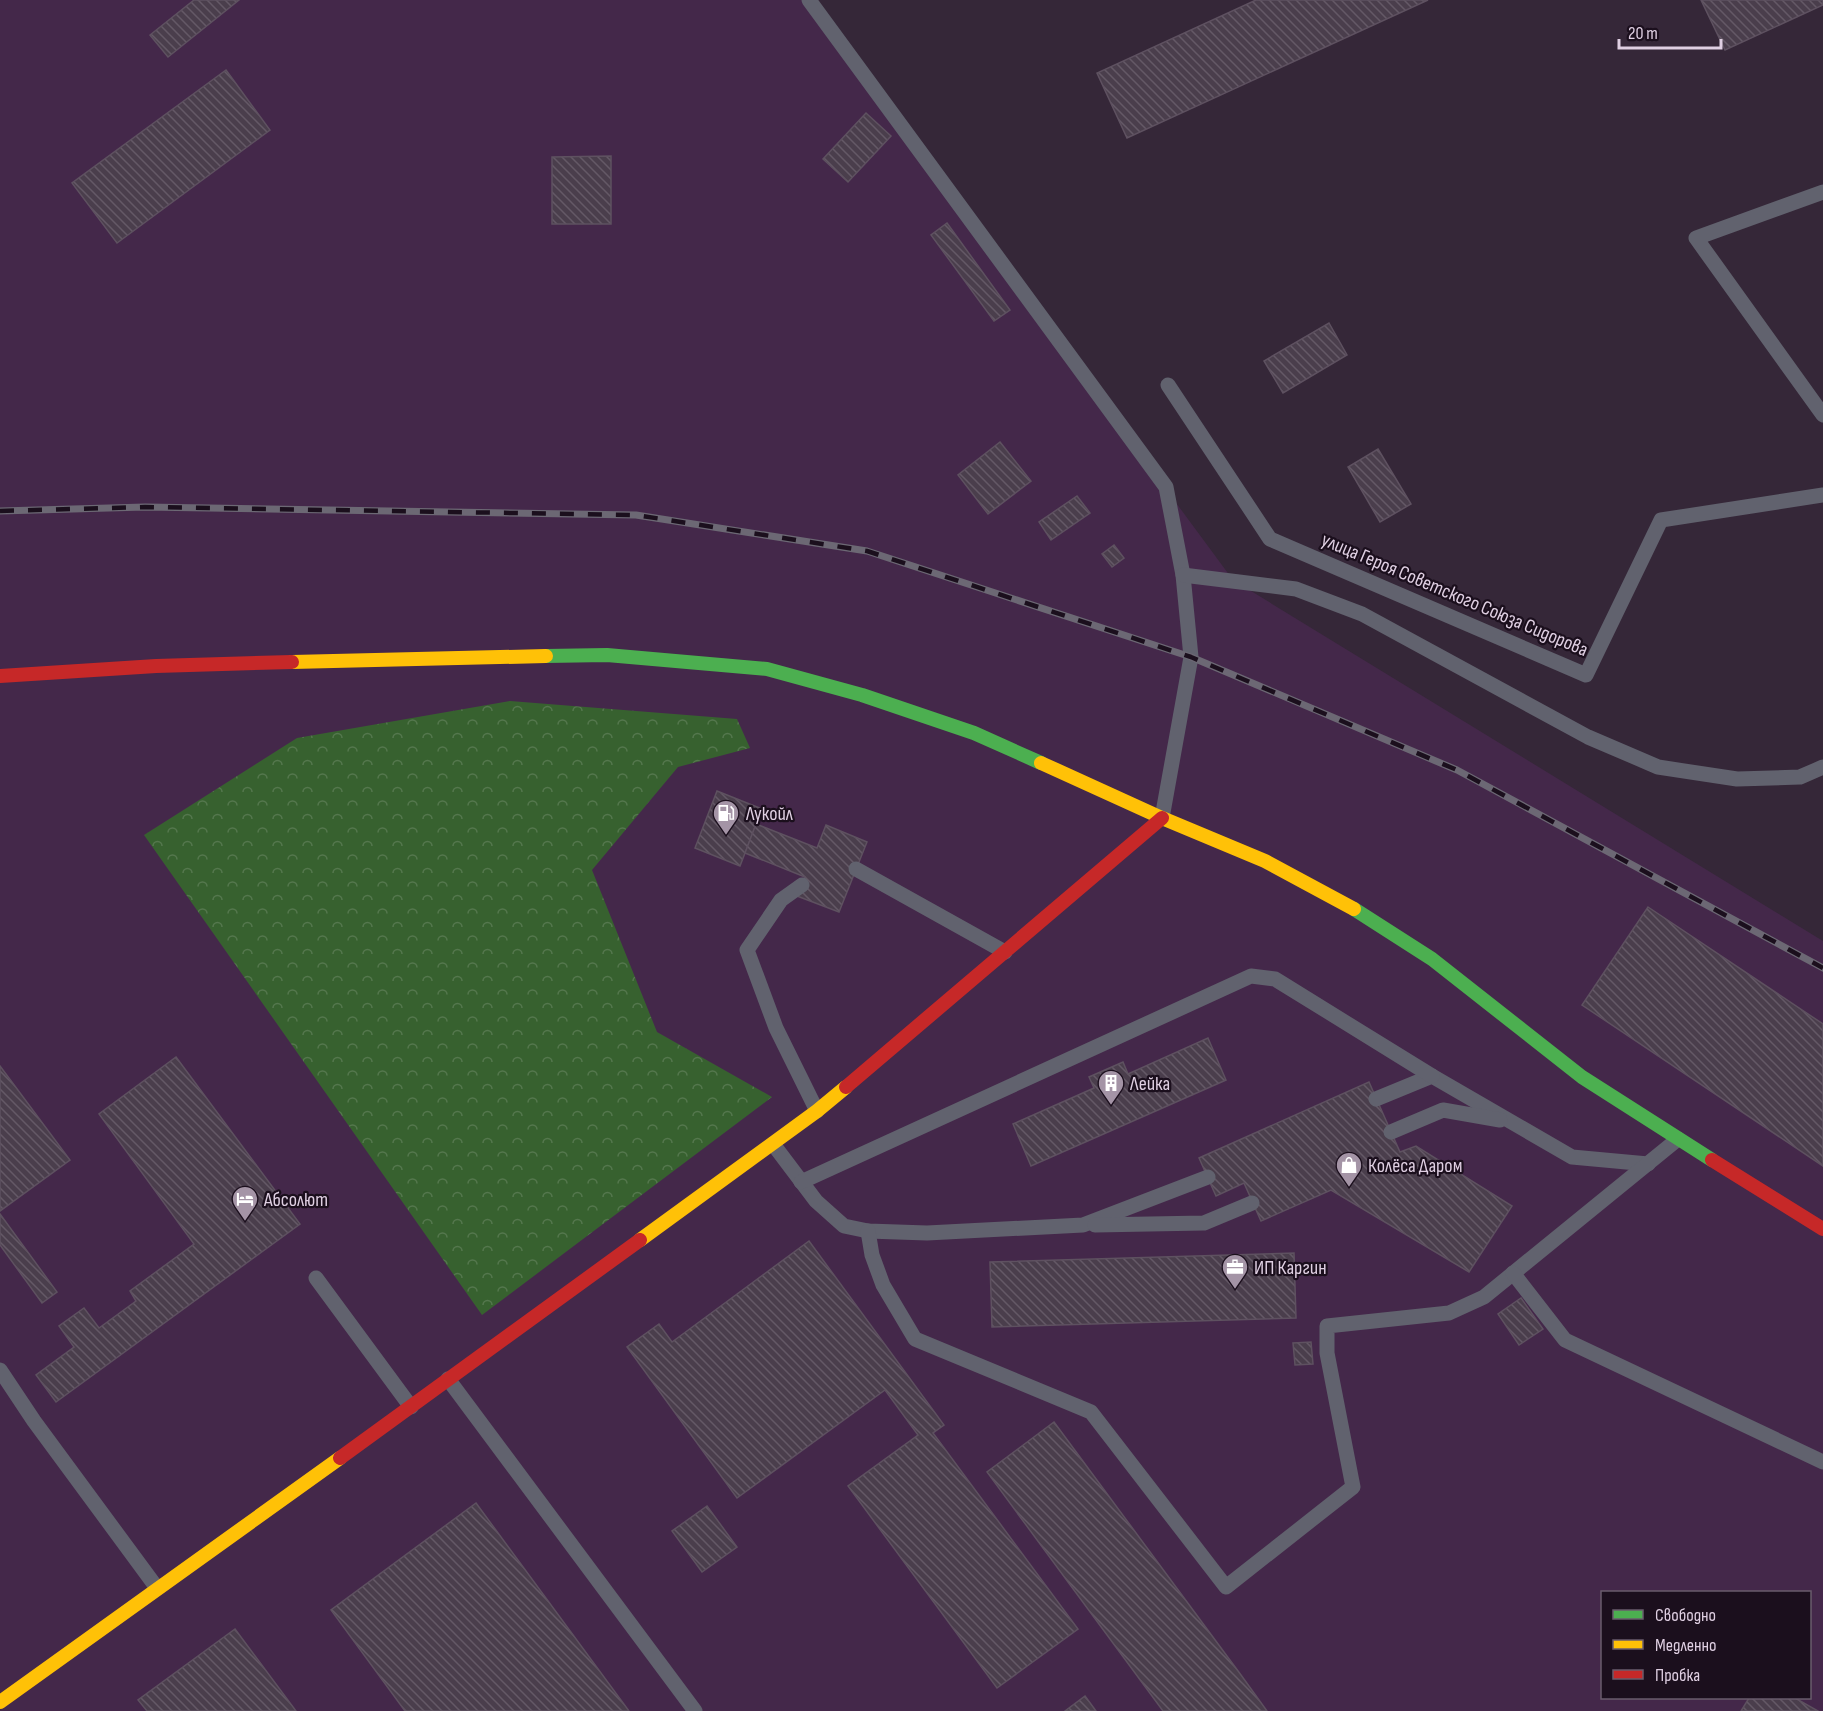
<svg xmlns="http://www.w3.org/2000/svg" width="1823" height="1711" font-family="'Sofia Sans Condensed',sans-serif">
<defs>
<pattern id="forest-crowns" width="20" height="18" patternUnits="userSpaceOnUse" patternTransform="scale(1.5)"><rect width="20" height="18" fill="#37612f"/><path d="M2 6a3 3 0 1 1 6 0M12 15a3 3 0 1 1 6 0" fill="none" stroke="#54774d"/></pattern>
<pattern id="building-back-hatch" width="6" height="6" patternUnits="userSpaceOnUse" patternTransform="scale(1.5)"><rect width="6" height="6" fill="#4a3e4c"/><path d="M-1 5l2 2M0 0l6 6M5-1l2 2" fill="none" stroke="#645966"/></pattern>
</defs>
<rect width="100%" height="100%" fill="#352738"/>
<path fill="#44284a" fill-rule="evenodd" d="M0,0H805L1233,580L1823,941V1711H0ZM1602,1592H1810V1698H1602Z"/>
<polygon fill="url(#forest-crowns)" points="510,701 737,719 750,748 678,767 592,870 657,1032 772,1097 482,1315 144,835 297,738"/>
<g fill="url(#building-back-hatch)" stroke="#5e5160" stroke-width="1.5">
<polygon points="194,0 239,0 168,57 150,35"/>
<polygon points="1256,0 1428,0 1127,138 1097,73"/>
<polygon points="1701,0 1823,0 1823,5 1725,50"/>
<polygon points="226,70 270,130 117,243 72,183"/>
<polygon points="866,113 891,136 848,182 823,159"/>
<polygon points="611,156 611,224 552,224 552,157"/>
<polygon points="947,223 1010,310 994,321 931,235"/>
<polygon points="1329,323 1347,355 1283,393 1264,361"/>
<polygon points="1000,442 1031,481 988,514 958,475"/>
<polygon points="1378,449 1411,504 1380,522 1348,467"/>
<polygon points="1077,496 1090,513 1051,540 1039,522"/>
<polygon points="1114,545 1124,558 1112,567 1102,554"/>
<polygon points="717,791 762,809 740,866 695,848"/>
<polygon points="756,824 817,848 826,825 867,842 839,912 797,896 805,877 745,853"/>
<polygon points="1648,907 1823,1024 1823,1166 1582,1005"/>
<polygon points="1208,1038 1226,1080 1031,1166 1013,1124 1094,1088 1089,1077 1123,1062 1128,1074"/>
<polygon points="176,1057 300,1224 56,1402 36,1375 74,1347 59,1326 84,1308 99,1328 136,1301 130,1291 194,1244 99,1114"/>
<polygon points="0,1066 70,1160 0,1211"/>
<polygon points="1369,1082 1400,1152 1416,1146 1512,1206 1469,1272 1331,1190 1261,1221 1244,1183 1216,1196 1199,1158"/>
<polygon points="0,1214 57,1292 42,1303 0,1245"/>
<polygon points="809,1241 944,1425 933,1433 1078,1629 997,1688 848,1486 918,1435 885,1390 737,1498 627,1347 659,1324 672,1342"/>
<polygon points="1294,1253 1296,1318 992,1327 990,1262"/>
<polygon points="1521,1298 1543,1329 1519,1345 1498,1314"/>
<polygon points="1311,1342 1313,1364 1295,1365 1293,1343"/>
<polygon points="1054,1422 1241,1675 1267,1711 1163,1711 987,1472"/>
<polygon points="476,1503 629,1711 405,1711 331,1610"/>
<polygon points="707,1506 737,1547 702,1572 672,1531"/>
<polygon points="235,1629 296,1711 147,1711 138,1700"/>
<polygon points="1085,1696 1096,1711 1065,1711"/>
<polygon points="1749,1698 1795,1698 1818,1711 1741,1711"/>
</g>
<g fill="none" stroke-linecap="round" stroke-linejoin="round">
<g stroke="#61626e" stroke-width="15">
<polyline points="809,0 1166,487 1183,575 1191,657 1162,818"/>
<polyline points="1823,192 1696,238 1823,415"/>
<polyline points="1168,385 1270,539 1586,675 1661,520 1823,495"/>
<polyline points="1183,575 1296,589 1362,614 1588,737 1658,767 1737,779 1800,777 1823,767"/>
<polyline points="856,869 1005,952"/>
<polyline points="802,885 781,900 747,950 776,1028 817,1111"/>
<polyline points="1376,1099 1432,1076 1572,1157 1648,1164"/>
<polyline points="1391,1132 1443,1110 1500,1120"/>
<polyline points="773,1144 816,1201 844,1226 868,1231 927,1233 1083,1225 1208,1177"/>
<polyline points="801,1182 1251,976 1275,979 1432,1076"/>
<polyline points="1095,1225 1204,1223 1252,1203"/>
<polyline points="868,1231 872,1255 883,1285 915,1339 1091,1412 1226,1587 1353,1487 1327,1353 1327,1326 1449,1313 1484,1297 1678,1139"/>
<polyline points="1513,1273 1565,1340 1823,1462"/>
<polyline points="316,1278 411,1407"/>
<polyline points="0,1370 34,1421 157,1588"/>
<polyline points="448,1379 695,1711"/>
</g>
<g stroke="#4caf50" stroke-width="14">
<polyline points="546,656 607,655 767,669 862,695 974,733 1041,763"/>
<polyline points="1354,909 1432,959 1582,1077 1712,1160"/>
</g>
<g stroke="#ffc107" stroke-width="14">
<polyline points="292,662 546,656"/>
<polyline points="1041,763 1162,818 1265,861 1354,909"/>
<polyline points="640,1240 817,1111 846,1087"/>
<polyline points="0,1702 340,1458"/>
</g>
<g stroke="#c62828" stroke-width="14">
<polyline points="0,676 156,666 292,662"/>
<polyline points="846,1087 1162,818"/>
<polyline points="1712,1160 1823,1229"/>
<polyline points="340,1458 640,1240"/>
</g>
<g stroke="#6c6874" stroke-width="7">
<polyline id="rail" points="0,511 145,507 636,515 867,551 1191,657 1457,770 1823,968"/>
</g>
<use href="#rail" stroke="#1b0f1d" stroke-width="4.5" stroke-dasharray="14" stroke-linecap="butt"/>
</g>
<defs>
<g id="fuel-pin" transform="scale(1.35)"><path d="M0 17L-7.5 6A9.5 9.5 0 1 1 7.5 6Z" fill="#a494a6" stroke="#1b0f1d"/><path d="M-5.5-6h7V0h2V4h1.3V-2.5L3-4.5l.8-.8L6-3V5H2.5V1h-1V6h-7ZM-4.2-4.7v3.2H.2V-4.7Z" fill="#fff"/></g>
<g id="building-pin" transform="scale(1.35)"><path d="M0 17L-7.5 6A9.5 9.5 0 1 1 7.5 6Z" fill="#a494a6" stroke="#1b0f1d"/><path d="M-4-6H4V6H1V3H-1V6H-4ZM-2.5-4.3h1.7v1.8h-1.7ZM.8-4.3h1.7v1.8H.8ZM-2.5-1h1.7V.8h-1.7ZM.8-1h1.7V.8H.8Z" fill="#fff"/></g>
<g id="shop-pin" transform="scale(1.35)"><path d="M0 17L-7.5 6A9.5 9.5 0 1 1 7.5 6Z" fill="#a494a6" stroke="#1b0f1d"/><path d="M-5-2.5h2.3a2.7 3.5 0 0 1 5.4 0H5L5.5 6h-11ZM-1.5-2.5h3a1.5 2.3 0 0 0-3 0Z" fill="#fff"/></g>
<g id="hotel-pin" transform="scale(1.35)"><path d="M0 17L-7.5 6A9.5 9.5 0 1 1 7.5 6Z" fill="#a494a6" stroke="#1b0f1d"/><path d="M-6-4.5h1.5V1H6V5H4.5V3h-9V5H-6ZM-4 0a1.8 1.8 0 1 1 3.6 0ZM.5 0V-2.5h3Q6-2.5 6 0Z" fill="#fff"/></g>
<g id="office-pin" transform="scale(1.35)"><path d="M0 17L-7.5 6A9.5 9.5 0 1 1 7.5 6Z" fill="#a494a6" stroke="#1b0f1d"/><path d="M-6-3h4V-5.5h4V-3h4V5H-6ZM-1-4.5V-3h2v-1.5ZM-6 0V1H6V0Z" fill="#fff"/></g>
</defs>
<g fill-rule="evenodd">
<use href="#fuel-pin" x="726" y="813"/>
<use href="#building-pin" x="1111" y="1083"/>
<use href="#shop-pin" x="1349" y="1165"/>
<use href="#hotel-pin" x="245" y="1199"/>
<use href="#office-pin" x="1235" y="1267"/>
</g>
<g text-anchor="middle" stroke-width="4.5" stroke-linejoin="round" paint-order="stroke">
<g font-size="20" fill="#dfcfe2" stroke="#1b0f1d">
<text transform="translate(1455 594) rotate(23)" y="7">улица Героя Советского Союза Сидорова</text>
</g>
<g font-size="20" fill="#dfcfe2" stroke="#1b0f1d" text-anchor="start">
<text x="746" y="820">Лукойл</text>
<text x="1130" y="1090">Лейка</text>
<text x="1368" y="1172">Колёса Даром</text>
<text x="264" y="1206">Абсолют</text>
<text x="1254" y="1274">ИП Каргин</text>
</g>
</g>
<rect x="1601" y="1591" width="210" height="108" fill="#1b0f1d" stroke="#695c6c" stroke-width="1.5"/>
<rect x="1613" y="1610" width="30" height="9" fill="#4caf50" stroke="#695c6c" stroke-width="1.5"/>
<text x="1655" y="1621" font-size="18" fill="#dfcfe2">Свободно</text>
<rect x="1613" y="1640" width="30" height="9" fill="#ffc107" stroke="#695c6c" stroke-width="1.5"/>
<text x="1655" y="1651" font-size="18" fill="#dfcfe2">Медленно</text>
<rect x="1613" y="1670" width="30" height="9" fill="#c62828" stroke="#695c6c" stroke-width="1.5"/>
<text x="1655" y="1681" font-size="18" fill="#dfcfe2">Пробка</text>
<path d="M1619 39v9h102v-9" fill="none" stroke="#dfcfe2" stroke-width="3"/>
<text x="1628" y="39" font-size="18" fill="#dfcfe2" stroke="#1b0f1d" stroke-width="4.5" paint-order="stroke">20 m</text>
</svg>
